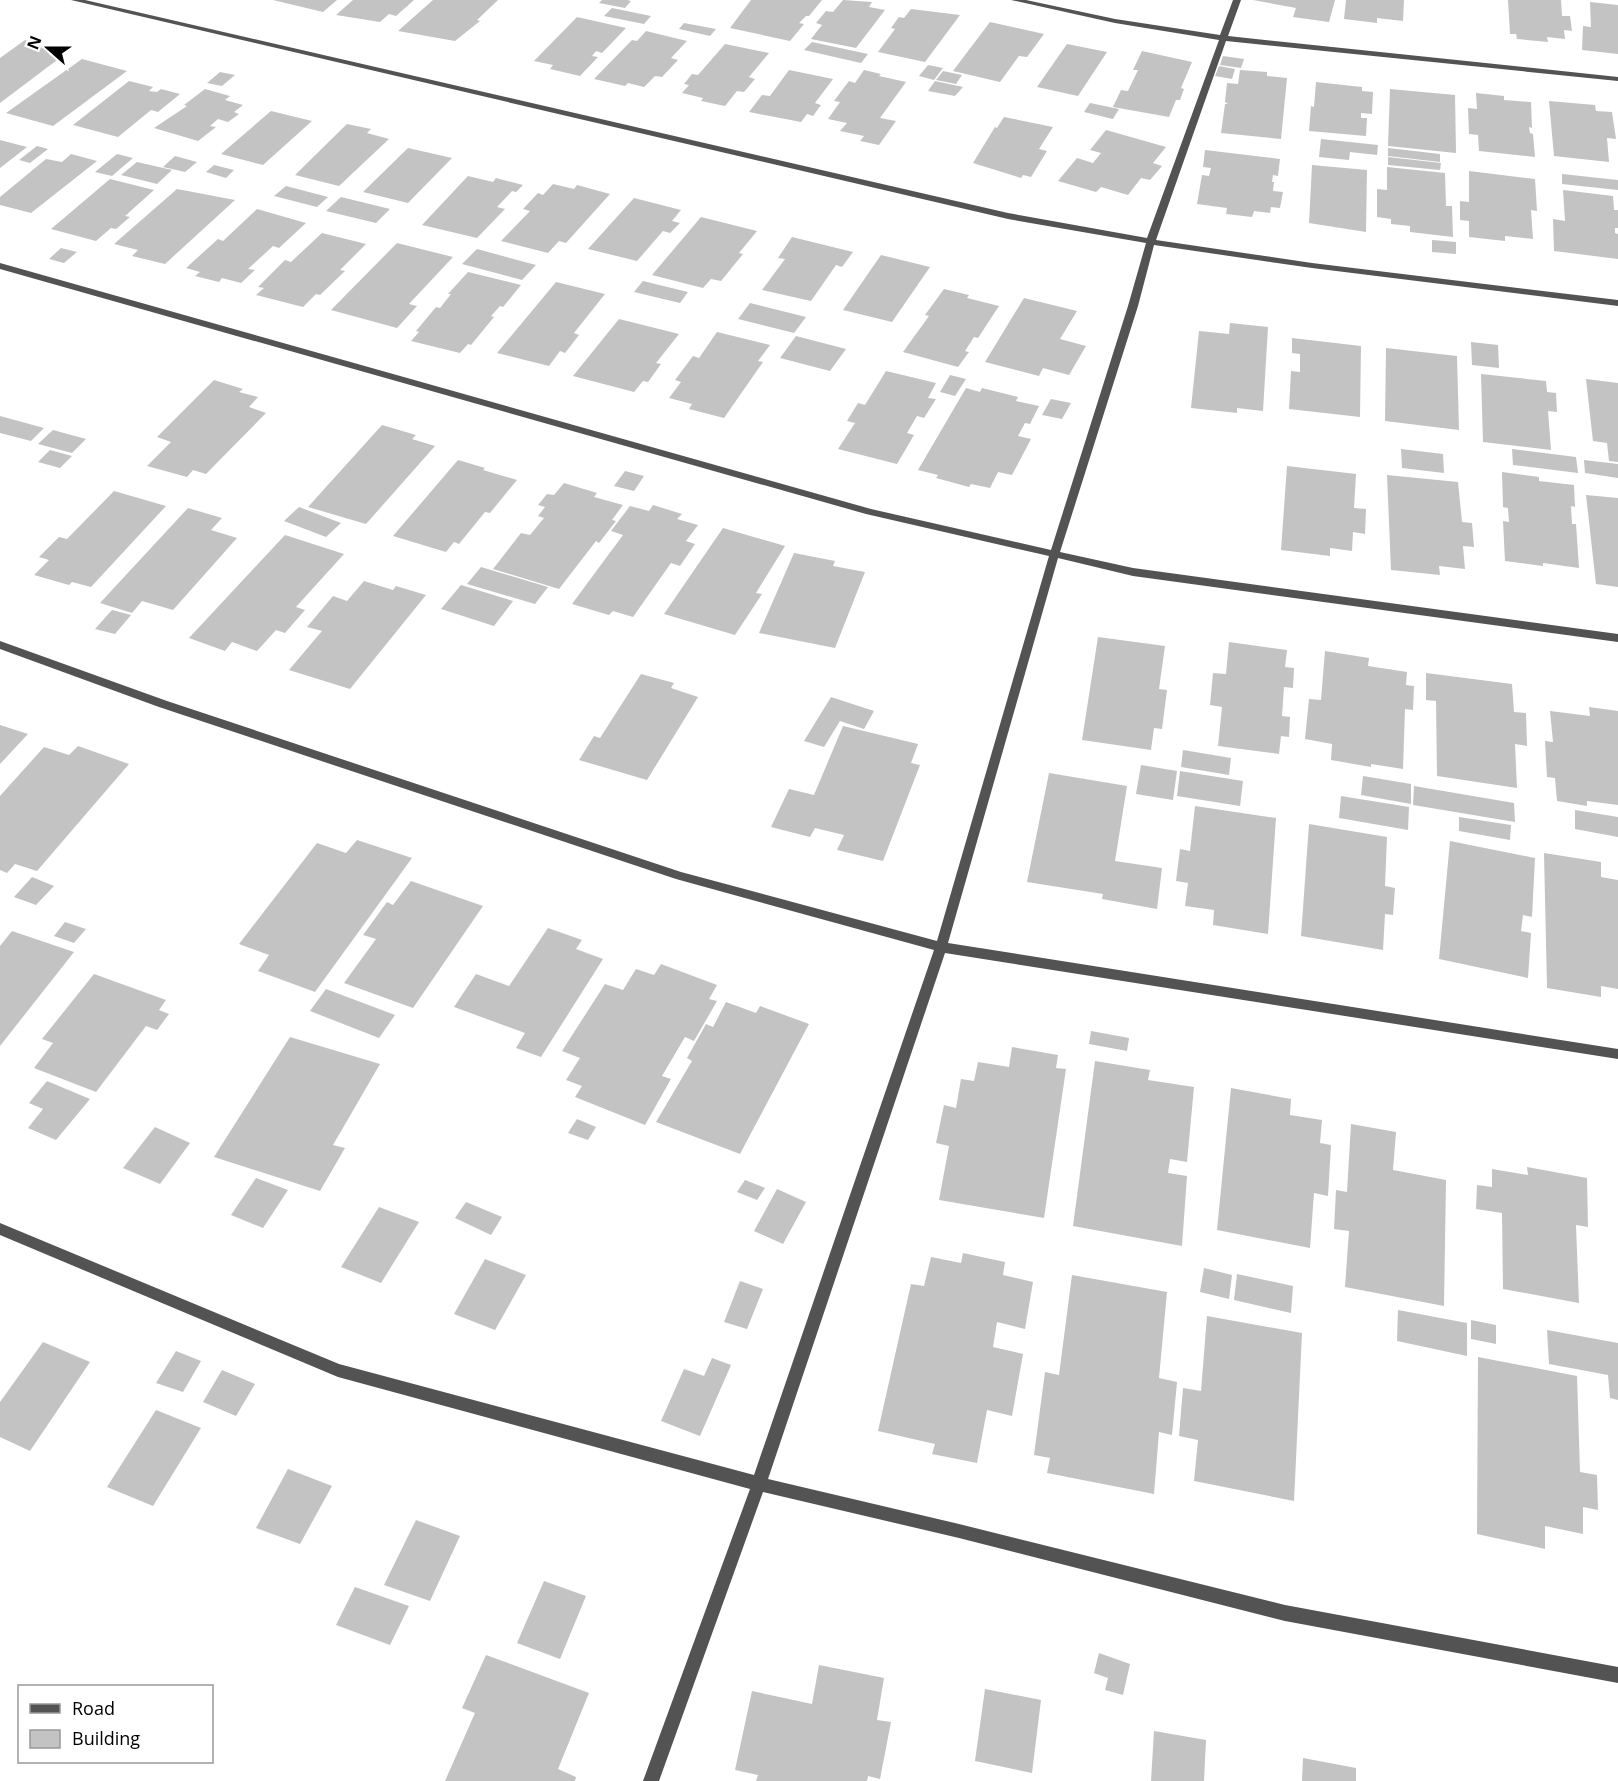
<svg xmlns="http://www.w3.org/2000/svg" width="1618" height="1781" font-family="'Open Sans',sans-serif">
<rect width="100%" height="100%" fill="#fff"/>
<g fill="#c3c3c3">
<polygon points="273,0 337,0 323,12"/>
<polygon points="353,0 414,0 396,16 389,14 380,22 336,15"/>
<polygon points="433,0 498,0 477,20 480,21 455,41 398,31"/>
<polygon points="602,0 627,0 631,1 625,8 599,3"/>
<polygon points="751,0 822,0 809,16 806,16 799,23 804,24 790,41 730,28"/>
<polygon points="843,0 872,2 869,7 885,10 856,48 811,39 822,25 816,23 826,11 833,12"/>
<polygon points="1253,0 1335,0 1329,22 1293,17 1296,8"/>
<polygon points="1346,0 1404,0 1403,21 1377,18 1377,23 1344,19"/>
<polygon points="1508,0 1561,0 1562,16 1570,16 1572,31 1564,30 1565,39 1547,37 1548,42 1517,39 1516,34 1510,34"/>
<polygon points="1590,2 1618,5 1618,54 1582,50 1583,26 1591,27"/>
<polygon points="612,8 651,16 644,24 604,16"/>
<polygon points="911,9 960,15 925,62 878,52 895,29 891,28 899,17 904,18"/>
<polygon points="577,17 626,28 602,53 596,51 592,56 598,57 580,76 550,69 553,65 534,61"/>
<polygon points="990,22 1044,34 1027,57 1019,56 1000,82 953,71"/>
<polygon points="684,23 716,29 710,36 679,29"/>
<polygon points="646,31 687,41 671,58 678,60 662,77 655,76 644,87 628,83 625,86 594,79 632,40 637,41"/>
<polygon points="25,40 69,51 0,103 0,58"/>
<polygon points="812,42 868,54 861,63 804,50"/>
<polygon points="725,44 769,53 749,77 755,79 744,92 737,91 725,106 701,101 703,98 682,93 689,85 684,84 692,74 698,75"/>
<polygon points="1067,44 1107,52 1078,96 1037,87"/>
<polygon points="1142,51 1192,62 1181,88 1184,89 1180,100 1176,100 1169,117 1113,107 1121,90 1128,91 1138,70 1133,70"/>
<polygon points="1223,56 1244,59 1241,68 1220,65"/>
<polygon points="82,59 127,71 53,126 6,113"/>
<polygon points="928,65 943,68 934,80 919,76"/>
<polygon points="1219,66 1235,69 1232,79 1215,76"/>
<polygon points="789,70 833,79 815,103 821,105 813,116 807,114 801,122 749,112 762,95 770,96"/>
<polygon points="864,70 881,74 879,76 906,82 880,118 896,121 879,145 860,141 864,136 840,131 847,123 828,119 840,102 834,101 849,81 855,83"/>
<polygon points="1240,70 1267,72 1267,76 1287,78 1281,139 1221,133 1225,104 1228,104 1225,102 1227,83 1238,84"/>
<polygon points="943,71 962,75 956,84 936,80"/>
<polygon points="220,72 235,75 222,86 207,83"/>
<polygon points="129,81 153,87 149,91 157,92 161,89 180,94 158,112 151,110 118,137 73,125"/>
<polygon points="935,81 963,87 955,96 928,91"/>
<polygon points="1316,82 1362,87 1362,91 1373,92 1372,114 1361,113 1361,118 1367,118 1366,136 1309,131 1311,106 1314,107"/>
<polygon points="205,89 230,96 225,100 243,105 234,112 239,114 228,122 218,119 210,126 216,127 198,141 154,128 187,106 184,105"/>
<polygon points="1390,89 1455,95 1456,153 1388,146"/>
<polygon points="1476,93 1504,96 1504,100 1531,102 1532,128 1529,127 1530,133 1533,134 1535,157 1479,151 1478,135 1469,134 1468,108 1477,109"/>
<polygon points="1549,101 1595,105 1596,111 1612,112 1616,139 1607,138 1609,162 1554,156"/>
<polygon points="1090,103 1119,109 1113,119 1084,112"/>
<polygon points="271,111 312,121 263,165 221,154"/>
<polygon points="1004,117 1053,127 1039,149 1047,151 1031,177 1023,175 1021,178 973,163 995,127 997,128"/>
<polygon points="347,124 371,129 367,133 389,139 339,186 295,175"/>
<polygon points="1106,130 1166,147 1153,163 1162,166 1150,180 1141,178 1128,195 1101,187 1096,192 1058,181 1077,158 1093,163 1101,153 1090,150"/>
<polygon points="1321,139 1378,145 1377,155 1350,152 1349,160 1319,157"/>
<polygon points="0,140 27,147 0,168"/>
<polygon points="37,146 48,149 30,163 19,160"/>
<polygon points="408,148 452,158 408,203 363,192"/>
<polygon points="1388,148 1440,154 1440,162 1388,156"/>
<polygon points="1205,150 1280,159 1278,176 1273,175 1272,182 1274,182 1273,191 1283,192 1280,208 1271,207 1270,213 1254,211 1252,217 1226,214 1227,208 1197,204 1202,175 1209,176 1211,168 1203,167"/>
<polygon points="71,154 97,161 31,213 0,205 0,197 46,159 62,162"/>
<polygon points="117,154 133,158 112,176 95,172"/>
<polygon points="175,156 197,162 185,172 163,167"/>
<polygon points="1388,157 1441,163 1440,170 1388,165"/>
<polygon points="137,162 172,170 157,184 121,175"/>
<polygon points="214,165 234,170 226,178 206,172"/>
<polygon points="1312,165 1367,170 1366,232 1309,223"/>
<polygon points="1387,167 1445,173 1446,206 1452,206 1453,237 1410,232 1410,226 1391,224 1391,219 1377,217 1377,189 1387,190"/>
<polygon points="1469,171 1535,179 1537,211 1531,210 1533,239 1505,236 1505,241 1469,237 1469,221 1460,220 1460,201 1469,202"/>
<polygon points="1562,174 1618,180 1618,190 1562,184"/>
<polygon points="468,176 493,182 496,178 523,185 516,192 512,191 497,207 505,209 477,238 422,225"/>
<polygon points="110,179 154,190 125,216 130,217 116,229 111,228 96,241 51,229"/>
<polygon points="553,184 574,189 577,185 610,194 566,243 559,241 548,253 501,241 530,211 523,209 538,193 543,195"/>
<polygon points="286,186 328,197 317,207 274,196"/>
<polygon points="177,189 235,200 165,264 132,256 138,250 114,244"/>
<polygon points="1563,190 1613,196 1614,210 1618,210 1618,228 1615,228 1615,233 1618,234 1618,259 1554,251 1553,219 1565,221"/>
<polygon points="341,197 390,209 376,223 326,211"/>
<polygon points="634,198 681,210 672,221 680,223 670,233 663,231 637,261 588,249"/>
<polygon points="257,209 306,223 279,248 273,246 248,269 255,270 241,283 222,278 219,282 195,276 200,272 186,268 218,239 223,241"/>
<polygon points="701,217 757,231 739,253 743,254 721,281 711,279 703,288 652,275"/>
<polygon points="322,233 366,244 340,270 345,271 320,295 316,294 303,307 256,295 264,288 258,287 285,260 291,262"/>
<polygon points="792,237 853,252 842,267 836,265 811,301 762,290 785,259 778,258"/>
<polygon points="1432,240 1456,242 1456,254 1432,252"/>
<polygon points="397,243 453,257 409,304 417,306 397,328 331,310"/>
<polygon points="61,248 77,252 64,263 49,259"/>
<polygon points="477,249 536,265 522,280 462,264"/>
<polygon points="881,255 930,267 892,322 843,310"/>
<polygon points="468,272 521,285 503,307 500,306 491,316 494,317 471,345 468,344 460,353 411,341 419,332 416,331 436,307 440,308 451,294 448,294"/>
<polygon points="643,281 688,292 680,303 634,292"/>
<polygon points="556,282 605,294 574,333 579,335 565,353 560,351 549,366 497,353"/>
<polygon points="944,289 969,295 967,298 999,306 978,338 974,337 965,351 969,352 958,367 903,352 929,316 925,315"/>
<polygon points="1024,298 1077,311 1060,339 1086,346 1069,375 1043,368 1039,376 985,362"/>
<polygon points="750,303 806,317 794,333 738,319"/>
<polygon points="619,319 679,334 656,363 661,364 648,382 643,381 634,392 573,376"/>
<polygon points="1230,323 1268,327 1263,411 1237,408 1237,413 1191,408 1199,331 1229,334"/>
<polygon points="717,332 770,345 758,361 763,362 724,418 689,409 692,404 669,398 681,382 675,380 693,356 699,358"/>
<polygon points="796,336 846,349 830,371 780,358"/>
<polygon points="1292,338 1361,346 1360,417 1289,409 1291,371 1300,372 1300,354 1292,353"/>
<polygon points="1471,342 1498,345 1499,368 1472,365"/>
<polygon points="1386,348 1457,356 1459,430 1385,421"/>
<polygon points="886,371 936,383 928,398 936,399 924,418 917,416 907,433 914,435 897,464 838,449 855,423 847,421 858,403 865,405"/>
<polygon points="1481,374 1546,381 1547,392 1556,393 1557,412 1548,411 1551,450 1483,442"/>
<polygon points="950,375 966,379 955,396 940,392"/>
<polygon points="1586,379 1618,383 1618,462 1609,461 1607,443 1593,441"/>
<polygon points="214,380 243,389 239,392 258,397 249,407 266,413 206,474 193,470 187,477 147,466 171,442 157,437"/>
<polygon points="966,388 980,392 982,388 1018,397 1016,401 1039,406 1030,424 1025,423 1018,436 1031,439 1012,475 998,472 990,488 971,484 969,487 936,478 938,475 918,470"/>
<polygon points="1051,399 1071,403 1062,419 1042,415"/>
<polygon points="0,416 44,428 31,441 0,433"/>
<polygon points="382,425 416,435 412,439 435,446 366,524 308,507"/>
<polygon points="53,430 86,439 72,453 38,444"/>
<polygon points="1401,449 1443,454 1444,473 1402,468"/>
<polygon points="1512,449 1576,457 1578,473 1513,465"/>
<polygon points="50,450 72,456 60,468 38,462"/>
<polygon points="458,460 485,468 483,470 517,480 490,513 485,512 459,544 454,542 446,552 393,536"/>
<polygon points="1584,460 1618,464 1618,478 1585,473"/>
<polygon points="1287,466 1356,474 1354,508 1366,509 1365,534 1353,532 1352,551 1330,548 1330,556 1281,550"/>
<polygon points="625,471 644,476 634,491 614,486"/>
<polygon points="1502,472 1539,477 1539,481 1574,485 1575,507 1571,506 1572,524 1576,524 1579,568 1543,563 1543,566 1505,561 1503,521 1509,522 1508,508 1503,507"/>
<polygon points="1387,475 1458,482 1462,522 1472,523 1474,547 1463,546 1465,569 1439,566 1440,575 1391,570"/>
<polygon points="564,483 597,493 594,497 623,505 612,520 616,521 599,543 596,541 559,589 493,569 521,533 530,535 544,518 538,516 545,507 538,505 547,494 554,495"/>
<polygon points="114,491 166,506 91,587 72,582 69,585 34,575 49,560 39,557 59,537 67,539"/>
<polygon points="1586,495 1618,498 1618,587 1596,584"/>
<polygon points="653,505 682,514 677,519 698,525 686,541 695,544 680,566 671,563 633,617 613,611 609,615 572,604 623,535 611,531 630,506 649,511"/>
<polygon points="299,507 341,523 326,537 284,521"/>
<polygon points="188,508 222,518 211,530 237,538 173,610 142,601 132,613 100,603"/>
<polygon points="723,528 785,546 756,593 762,594 735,635 664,614"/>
<polygon points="285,535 344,554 296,607 305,610 285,633 276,630 257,651 232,642 225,651 189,638"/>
<polygon points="794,553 835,561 833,566 865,572 835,648 759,633"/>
<polygon points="481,567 548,587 535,604 467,584"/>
<polygon points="364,581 393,590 396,586 426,595 350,689 289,670 322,631 307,627 333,596 347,601"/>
<polygon points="461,585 513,601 494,626 441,609"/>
<polygon points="112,610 131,615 115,634 95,629"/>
<polygon points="1098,637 1165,646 1159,689 1167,690 1162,729 1154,728 1151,750 1082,740"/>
<polygon points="1229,642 1287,650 1285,667 1294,668 1293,688 1284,687 1282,716 1290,717 1289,737 1281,736 1279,754 1218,746 1222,707 1210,705 1213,673 1226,674"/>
<polygon points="1325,651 1369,658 1368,666 1407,672 1406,685 1414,686 1413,710 1405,709 1403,769 1371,764 1371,767 1331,760 1332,744 1305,739 1309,699 1321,700"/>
<polygon points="1426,673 1512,684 1514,712 1526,713 1527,746 1515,744 1517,788 1437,776 1436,701 1426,700"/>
<polygon points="641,674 674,683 671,688 698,697 647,780 579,760 594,736 600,738"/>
<polygon points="831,697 874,711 864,729 840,721 824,747 804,741"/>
<polygon points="1589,707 1618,711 1618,805 1587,801 1587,806 1557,801 1555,778 1547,777 1545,741 1553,742 1550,711 1590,716"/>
<polygon points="0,725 28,734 0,764"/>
<polygon points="843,726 918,744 911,763 920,765 883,861 837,850 844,835 815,828 810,837 771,827 789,789 814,795"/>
<polygon points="78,746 129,764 37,871 15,864 7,873 0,870 0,796 44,747 69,755"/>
<polygon points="1183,750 1231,758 1229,775 1181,767"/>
<polygon points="1141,765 1177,771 1173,800 1136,794"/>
<polygon points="1180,771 1243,781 1240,806 1177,796"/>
<polygon points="1049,773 1127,786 1115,861 1162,868 1157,909 1102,899 1103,894 1027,882"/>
<polygon points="1363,776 1411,784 1411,804 1361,795"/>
<polygon points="1414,786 1514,803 1515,822 1413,805"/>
<polygon points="1341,796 1409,807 1408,830 1339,818"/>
<polygon points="1195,806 1276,818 1268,934 1213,925 1214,910 1185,906 1188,883 1176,881 1180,849 1190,851"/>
<polygon points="1575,810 1618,817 1618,837 1575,829"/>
<polygon points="1459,817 1511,825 1510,840 1459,831"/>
<polygon points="1309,824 1387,837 1385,886 1395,888 1393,915 1385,914 1383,950 1301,936"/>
<polygon points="357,840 412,858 315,992 258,971 269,955 239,944 317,843 346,853"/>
<polygon points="1450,841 1535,858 1532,917 1523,915 1521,931 1531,933 1528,978 1439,959"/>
<polygon points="1544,853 1601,862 1601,877 1618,880 1618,989 1601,986 1601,997 1547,988"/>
<polygon points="32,877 54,886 36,905 14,897"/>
<polygon points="411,881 483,906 413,1008 344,983 376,939 363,935 387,902 393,905"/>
<polygon points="65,922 86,929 74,943 54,936"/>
<polygon points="548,928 582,940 576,949 603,959 541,1057 516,1048 525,1033 454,1007 476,974 509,986"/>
<polygon points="12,931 74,952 0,1046 0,946"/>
<polygon points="661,964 717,985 709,999 717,1001 694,1041 685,1037 662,1076 671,1079 645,1125 575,1097 582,1086 566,1080 580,1058 562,1051 605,984 623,990 636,969 654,975"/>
<polygon points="94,974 166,1000 159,1010 169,1014 157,1030 146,1026 96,1092 34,1068 53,1043 42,1039"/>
<polygon points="326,989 395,1015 379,1038 310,1011"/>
<polygon points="726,1002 756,1013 760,1006 809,1024 740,1154 656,1122 692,1061 687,1058 706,1024 713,1027"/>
<polygon points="1091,1031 1129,1038 1127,1051 1089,1044"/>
<polygon points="290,1037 380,1064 333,1145 345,1148 320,1191 214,1157"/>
<polygon points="1012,1047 1058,1055 1056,1068 1066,1069 1044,1218 939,1200 949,1146 936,1143 944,1105 956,1108 961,1079 974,1081 978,1062 1009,1067"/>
<polygon points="1095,1061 1150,1070 1148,1080 1194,1087 1187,1162 1170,1159 1168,1173 1187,1176 1182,1246 1073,1226"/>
<polygon points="47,1081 90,1099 56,1140 28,1128 43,1109 29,1103"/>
<polygon points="1231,1088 1291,1099 1290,1115 1322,1120 1320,1143 1331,1145 1328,1196 1314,1193 1310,1248 1217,1230"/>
<polygon points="577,1119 596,1127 588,1140 568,1133"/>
<polygon points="1351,1124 1396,1132 1393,1170 1446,1180 1444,1306 1345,1287 1349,1231 1334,1229 1336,1190 1347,1192"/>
<polygon points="155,1127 190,1143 160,1184 123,1168"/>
<polygon points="1527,1167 1587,1178 1588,1227 1576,1225 1579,1303 1503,1289 1502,1213 1476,1209 1477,1185 1492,1187 1492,1169 1528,1175"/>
<polygon points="256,1178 288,1190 263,1228 231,1215"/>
<polygon points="745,1180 765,1188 757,1200 737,1192"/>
<polygon points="777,1189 806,1202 783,1244 754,1231"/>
<polygon points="466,1202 502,1217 491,1235 455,1218"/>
<polygon points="379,1207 419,1222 381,1283 341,1267"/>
<polygon points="963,1253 1005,1262 1003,1275 1033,1282 1025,1329 997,1322 993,1347 1023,1354 1012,1416 987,1410 977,1463 932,1454 935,1444 878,1431 911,1284 924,1286 931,1257 961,1263"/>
<polygon points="485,1259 526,1275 495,1330 454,1314"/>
<polygon points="1204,1268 1232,1275 1229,1299 1200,1292"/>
<polygon points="1237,1274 1293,1286 1291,1313 1234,1300"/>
<polygon points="1072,1275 1167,1292 1159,1378 1177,1382 1172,1435 1159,1432 1154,1494 1047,1473 1050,1458 1034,1455 1045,1372 1059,1375"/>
<polygon points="740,1281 763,1289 747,1329 724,1322"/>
<polygon points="1398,1310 1467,1323 1467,1356 1397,1341"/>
<polygon points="1207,1316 1302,1333 1294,1501 1194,1481 1198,1440 1179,1436 1183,1388 1201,1391"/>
<polygon points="1471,1320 1496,1325 1496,1344 1471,1339"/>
<polygon points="1547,1330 1618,1343 1618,1400 1610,1398 1608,1375 1549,1364"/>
<polygon points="43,1342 90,1362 30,1451 0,1437 0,1402"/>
<polygon points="176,1351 201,1361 183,1392 156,1383"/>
<polygon points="1478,1357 1577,1376 1580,1472 1597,1475 1598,1510 1583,1507 1583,1534 1545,1526 1545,1549 1477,1534"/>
<polygon points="712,1358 731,1365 700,1436 661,1421 684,1369 704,1376"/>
<polygon points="222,1370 255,1384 236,1416 203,1402"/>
<polygon points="156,1410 201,1428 153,1506 107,1487"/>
<polygon points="288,1469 332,1486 300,1544 256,1528"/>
<polygon points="416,1520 460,1536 430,1601 384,1585"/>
<polygon points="544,1581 586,1596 560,1659 517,1643"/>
<polygon points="355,1587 409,1606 390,1645 336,1625"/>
<polygon points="1099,1653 1130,1664 1123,1695 1105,1690 1108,1678 1094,1673"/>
<polygon points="486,1655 589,1693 558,1769 576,1777 575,1781 445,1781 475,1713 462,1708"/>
<polygon points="819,1665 884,1678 877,1720 891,1722 880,1779 868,1776 867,1781 756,1781 758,1775 735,1770 752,1691 812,1704"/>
<polygon points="985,1689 1041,1700 1032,1773 975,1761"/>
<polygon points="1154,1731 1206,1740 1204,1781 1151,1781"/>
<polygon points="1303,1758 1356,1768 1356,1781 1302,1781"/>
</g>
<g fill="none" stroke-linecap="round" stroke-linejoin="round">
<polygon fill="#535353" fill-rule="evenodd" points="71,0 85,0 1008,213 1147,238 1219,40 1115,23 1011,0 1026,0 1115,19 1220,35 1233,0 1241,0 1228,36 1618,77 1618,81 1226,41 1156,240 1312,263 1618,300 1618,306 1312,268 1154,245 1138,306 1060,552 1133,568 1618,634 1618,642 1133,576 1058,558 948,943 1618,1049 1618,1059 945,953 768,1479 959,1524 1285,1605 1618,1667 1618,1683 1285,1621 959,1538 763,1492 659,1781 643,1781 750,1489 338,1377 0,1235 0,1223 339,1364 754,1475 934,950 676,879 159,707 0,649 0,641 167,701 681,872 937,941 1049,556 866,514 0,269 0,263 871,509 1051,550 1128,306 1146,243 1008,219"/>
</g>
<rect x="18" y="1685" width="195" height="78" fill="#ffffff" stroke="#999999" stroke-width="1.5"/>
<rect x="30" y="1704" width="30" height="9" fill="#535353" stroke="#999999" stroke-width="1.5"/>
<text x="72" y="1715" font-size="18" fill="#000000">Road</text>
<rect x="30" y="1730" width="30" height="18" fill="#c3c3c3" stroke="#999999" stroke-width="1.5"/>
<text x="72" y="1745" font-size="18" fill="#000000">Building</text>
<g transform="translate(48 48) rotate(291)" stroke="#ffffff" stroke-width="4.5" paint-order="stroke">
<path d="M0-4.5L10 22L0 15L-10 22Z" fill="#000000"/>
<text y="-9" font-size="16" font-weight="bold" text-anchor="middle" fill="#000000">N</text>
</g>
</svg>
